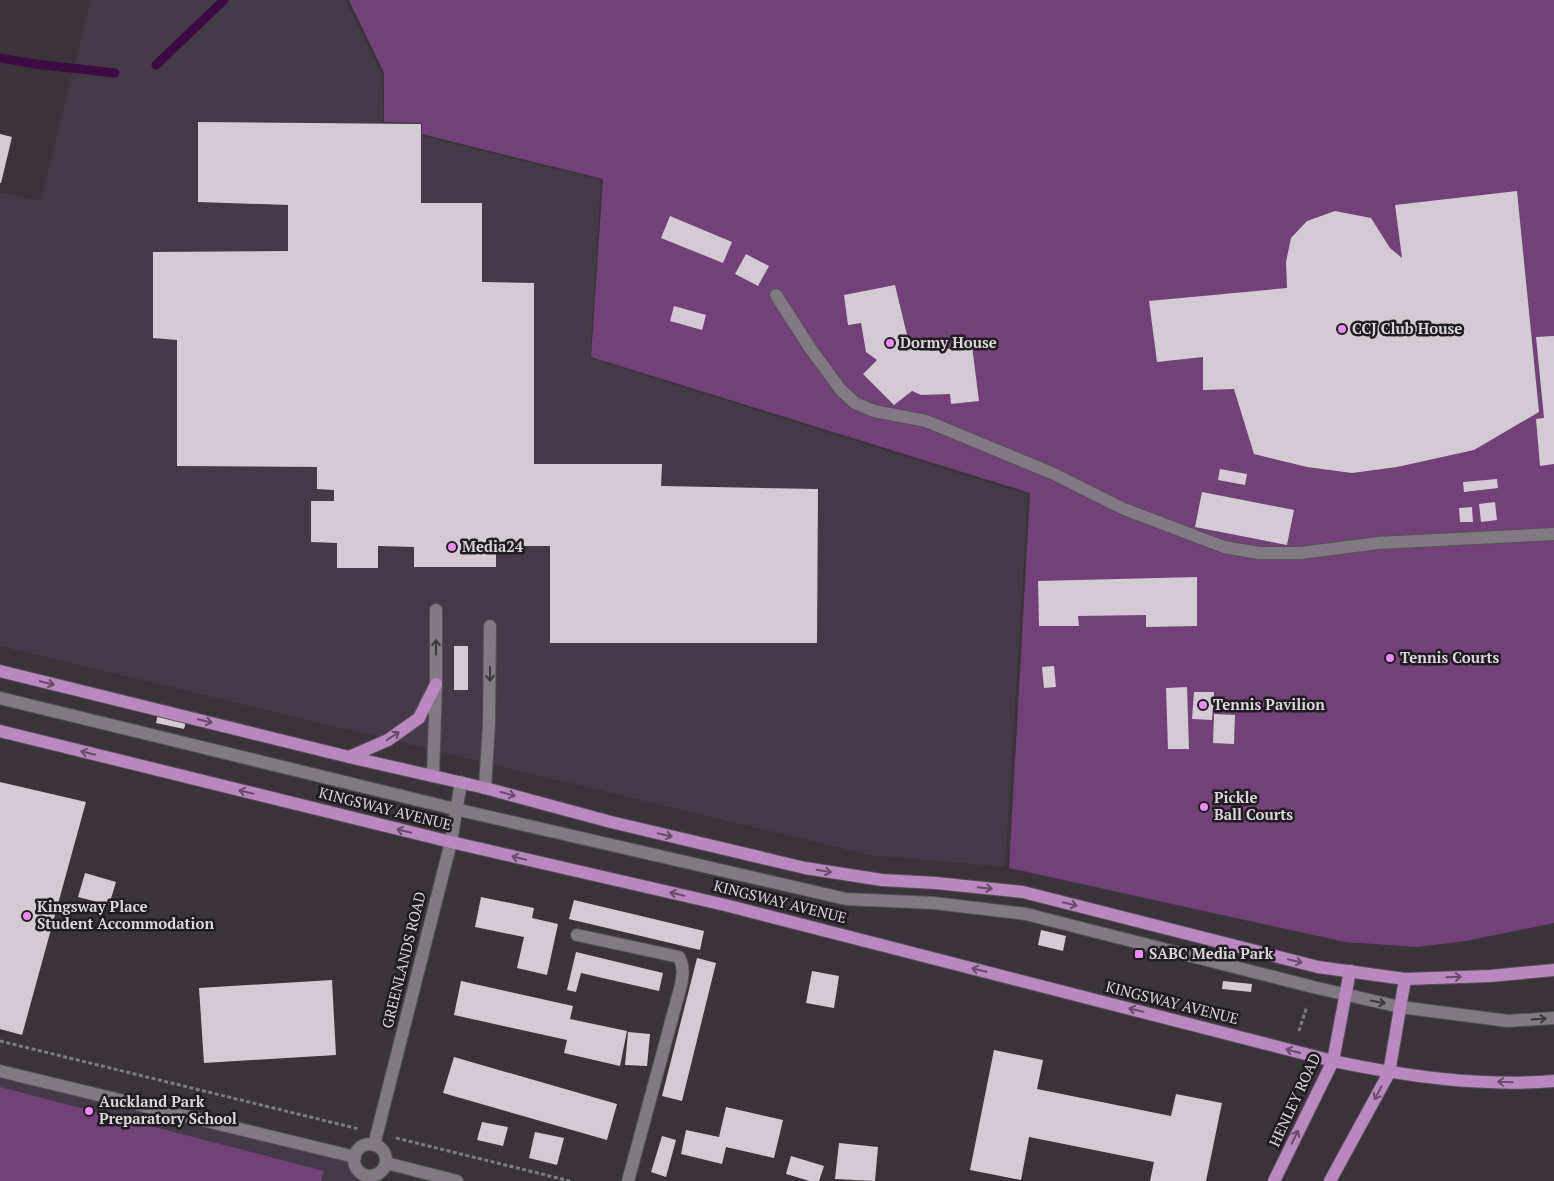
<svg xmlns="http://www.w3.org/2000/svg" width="1554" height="1181" font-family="'PT Serif',serif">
<rect width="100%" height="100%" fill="#3a333a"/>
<g fill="#443946">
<polygon points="91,0 345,0 382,73 383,124 421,124 422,136 601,180 590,358 1028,495 1005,867 869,855 0,646 0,192 41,201"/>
<polygon points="0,1070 356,1153 367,1176 366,1181 0,1181"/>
</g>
<g fill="#714177">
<polygon points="349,0 1554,0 1554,923 1466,941 1417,947 1345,942 1009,868 1030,493 591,357 603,179 422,134 422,123 384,122 384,73"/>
<polygon points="0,1087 324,1171 321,1181 0,1181"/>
</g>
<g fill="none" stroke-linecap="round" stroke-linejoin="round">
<g stroke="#3d0a44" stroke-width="9">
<polyline points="0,58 35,64 115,73"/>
<polyline points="156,65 224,0"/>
</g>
</g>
<g fill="#d3cad4">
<polygon points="198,122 421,124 421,203 482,203 482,282 534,283 534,464 662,464 661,486 818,489 817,643 550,643 550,546 496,546 496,567 414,567 414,547 378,546 378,568 337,568 337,543 311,542 311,501 334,501 334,490 317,489 317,467 177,466 177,340 153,338 153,252 288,251 288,205 198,202"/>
<polygon points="0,134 12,137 1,183 0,183"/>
<polygon points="1517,191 1539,412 1474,450 1397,467 1352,473 1307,467 1254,454 1234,389 1203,390 1203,357 1157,362 1149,301 1287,288 1286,262 1291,238 1307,221 1335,211 1371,218 1390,248 1402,258 1395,205"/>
<polygon points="670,216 732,242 723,263 661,238"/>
<polygon points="746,254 769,266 758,286 735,274"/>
<polygon points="895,285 908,339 931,351 972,346 979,401 951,404 950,394 921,395 912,391 894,405 863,374 877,360 866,352 861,323 848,325 844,295"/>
<polygon points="674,306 706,315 702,330 670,321"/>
<polygon points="1554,336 1554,464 1540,466 1536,419 1544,418 1536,337"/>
<polygon points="1220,469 1247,474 1245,485 1218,480"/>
<polygon points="1497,479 1498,488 1464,492 1463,482"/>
<polygon points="1202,492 1294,510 1287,545 1195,527"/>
<polygon points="1495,502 1497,520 1481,522 1479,504"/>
<polygon points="1472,507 1473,522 1460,522 1459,508"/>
<polygon points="1197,577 1197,626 1146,627 1146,615 1078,616 1079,626 1039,626 1038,581"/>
<rect x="454" y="646" width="14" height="44"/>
<polygon points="1054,666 1056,687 1044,688 1042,667"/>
<polygon points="1187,687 1189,749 1168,749 1166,688"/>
<polygon points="1194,692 1214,692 1212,720 1192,719"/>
<polygon points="158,712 187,718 184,729 156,723"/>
<polygon points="1214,714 1235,715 1234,744 1213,743"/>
<polygon points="0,782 86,802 22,1035 0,1029"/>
<polygon points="85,873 116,882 109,905 78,897"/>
<polygon points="481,897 534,908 532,918 558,924 547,975 517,968 524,937 475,927"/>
<polygon points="574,900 704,931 700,950 569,919"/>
<polygon points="1041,930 1066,936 1063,951 1038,945"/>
<polygon points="576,952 663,973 659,991 581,973 576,992 567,990"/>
<polygon points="697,958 716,963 682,1101 662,1096"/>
<polygon points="812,971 839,976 834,1008 806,1003"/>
<polygon points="332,980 336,1055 204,1063 199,988"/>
<polygon points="461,981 573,1006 570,1019 627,1031 620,1066 564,1053 567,1040 454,1015"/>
<polygon points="1223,981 1252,984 1251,992 1222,989"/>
<polygon points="628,1032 650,1034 647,1066 625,1065"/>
<polygon points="994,1050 1043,1060 1037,1089 1171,1116 1176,1094 1222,1103 1206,1181 1150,1181 1154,1162 1029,1137 1021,1180 970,1170"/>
<polygon points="454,1057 617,1104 607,1140 443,1093"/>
<polygon points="726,1107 783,1120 774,1158 726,1147 722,1164 681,1154 686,1130 719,1137"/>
<polygon points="482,1122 508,1127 503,1146 477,1140"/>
<polygon points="535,1132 564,1138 557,1165 529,1158"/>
<polygon points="662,1136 676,1140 666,1177 651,1172"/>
<polygon points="839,1143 878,1147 875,1181 835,1179"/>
<polygon points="791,1156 824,1166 819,1181 810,1181 786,1174"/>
</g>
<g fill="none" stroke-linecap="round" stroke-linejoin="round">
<g stroke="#554f56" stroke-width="14">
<g id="minor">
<polyline points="776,295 810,348 841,390 855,403 874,411 926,421 1054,474 1124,509 1224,547 1259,553 1301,553 1378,543 1554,534"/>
<polyline points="0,698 455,809 846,899 934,903 1026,914 1313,987 1400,1007 1508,1021 1554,1018"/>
<polyline points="433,776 436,684 436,610"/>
<polyline points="485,788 489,724 490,626"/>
<path d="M577,935L679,957C684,967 683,974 681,985L628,1181"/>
<polyline points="0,1071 355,1157"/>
<circle cx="370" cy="1160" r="16"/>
<polyline points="374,1145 451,842 461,782"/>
<polyline points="386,1163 457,1181"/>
</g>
</g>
<g stroke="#554f56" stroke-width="14">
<g id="major">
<polyline points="0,671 349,757 485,788 611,822 805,868 882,880 936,883 1023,892 1318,967 1405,979 1490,976 1554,970"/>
<path d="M0,731L451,842L725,905L1333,1061C1405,1076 1480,1087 1554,1081"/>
<polyline points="349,757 388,740 419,718 436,684"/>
<polyline points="1274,1181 1333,1061 1350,971"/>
<polyline points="1330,1181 1389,1073 1405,979"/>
</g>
</g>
<g stroke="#807b80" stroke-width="3" stroke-dasharray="4 2.5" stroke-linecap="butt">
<polyline points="1299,1031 1307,1006"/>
<polyline points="0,1041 359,1129"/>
<polyline points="396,1138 570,1181"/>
</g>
<use href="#minor" stroke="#827a83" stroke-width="12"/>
<use href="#major" stroke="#ba87c0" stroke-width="12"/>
</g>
<defs><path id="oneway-shaft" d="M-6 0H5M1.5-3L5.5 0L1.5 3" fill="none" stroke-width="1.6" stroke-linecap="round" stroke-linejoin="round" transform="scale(1.25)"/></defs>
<g stroke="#3d383d">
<use href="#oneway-shaft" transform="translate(436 647) rotate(-90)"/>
<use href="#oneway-shaft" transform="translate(490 674) rotate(90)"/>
<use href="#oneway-shaft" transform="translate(1378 1002) rotate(12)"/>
<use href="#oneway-shaft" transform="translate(1539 1019) rotate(-4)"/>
</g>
<g stroke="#654c67">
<use href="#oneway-shaft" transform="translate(47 683) rotate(14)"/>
<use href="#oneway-shaft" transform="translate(205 721) rotate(14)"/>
<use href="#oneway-shaft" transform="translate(393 736) rotate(-34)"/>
<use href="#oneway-shaft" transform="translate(88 753) rotate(-166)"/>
<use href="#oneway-shaft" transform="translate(246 792) rotate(-166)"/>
<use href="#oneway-shaft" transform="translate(508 794) rotate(15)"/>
<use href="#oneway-shaft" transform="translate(404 831) rotate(-166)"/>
<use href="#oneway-shaft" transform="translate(665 835) rotate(13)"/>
<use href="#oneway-shaft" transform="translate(519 858) rotate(-167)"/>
<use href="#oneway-shaft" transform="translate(824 871) rotate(9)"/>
<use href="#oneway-shaft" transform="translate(985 888) rotate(6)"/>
<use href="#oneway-shaft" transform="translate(677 894) rotate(-167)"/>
<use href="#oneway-shaft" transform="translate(1070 904) rotate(14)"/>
<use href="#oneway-shaft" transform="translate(1295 961) rotate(14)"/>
<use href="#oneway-shaft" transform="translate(979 970) rotate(-166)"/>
<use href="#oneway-shaft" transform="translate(1454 977) rotate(-2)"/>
<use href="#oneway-shaft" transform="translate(1136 1010) rotate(-166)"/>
<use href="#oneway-shaft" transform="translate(1293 1051) rotate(-165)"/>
<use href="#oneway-shaft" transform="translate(1505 1082) rotate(-178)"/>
<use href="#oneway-shaft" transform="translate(1378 1093) rotate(118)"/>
<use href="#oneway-shaft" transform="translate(1295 1137) rotate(-64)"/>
</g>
<g fill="#ed8cf9" stroke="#1f1c1f" stroke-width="2">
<circle cx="1342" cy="329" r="5"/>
<circle cx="890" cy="343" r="5"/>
<circle cx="452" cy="547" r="5"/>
<circle cx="1390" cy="658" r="5"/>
<circle cx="1203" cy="705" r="5"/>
<circle cx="1204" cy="807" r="5"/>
<circle cx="27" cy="916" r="5"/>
<rect x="1134" y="949" width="10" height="10" rx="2.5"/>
<circle cx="89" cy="1111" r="5"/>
</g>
<g text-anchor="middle" stroke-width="5" stroke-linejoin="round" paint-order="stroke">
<g font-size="15" font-weight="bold" fill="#dad6da" stroke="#1f1c1f" text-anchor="start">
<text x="1352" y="334">CCJ Club House</text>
<text x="900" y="348">Dormy House</text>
<text x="462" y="552">Media24</text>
<text x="1400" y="663">Tennis Courts</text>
<text x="1213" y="710">Tennis Pavilion</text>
<text x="1214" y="803">Pickle<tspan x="1214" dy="17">Ball Courts</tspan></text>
<text x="37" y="912">Kingsway Place<tspan x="37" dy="17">Student Accommodation</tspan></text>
<text x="1149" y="959">SABC Media Park</text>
<text x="99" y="1107">Auckland Park<tspan x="99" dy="17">Preparatory School</tspan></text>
</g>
<g font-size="15" fill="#dad6da" stroke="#1f1c1f">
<text transform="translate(385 809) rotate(14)" y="5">KINGSWAY AVENUE</text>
<text transform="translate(780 902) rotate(14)" y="5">KINGSWAY AVENUE</text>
<text transform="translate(404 960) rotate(-76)" y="5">GREENLANDS ROAD</text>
<text transform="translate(1172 1003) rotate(14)" y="5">KINGSWAY AVENUE</text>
<text transform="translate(1295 1100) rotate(-65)" y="5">HENLEY ROAD</text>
</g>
</g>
</svg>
